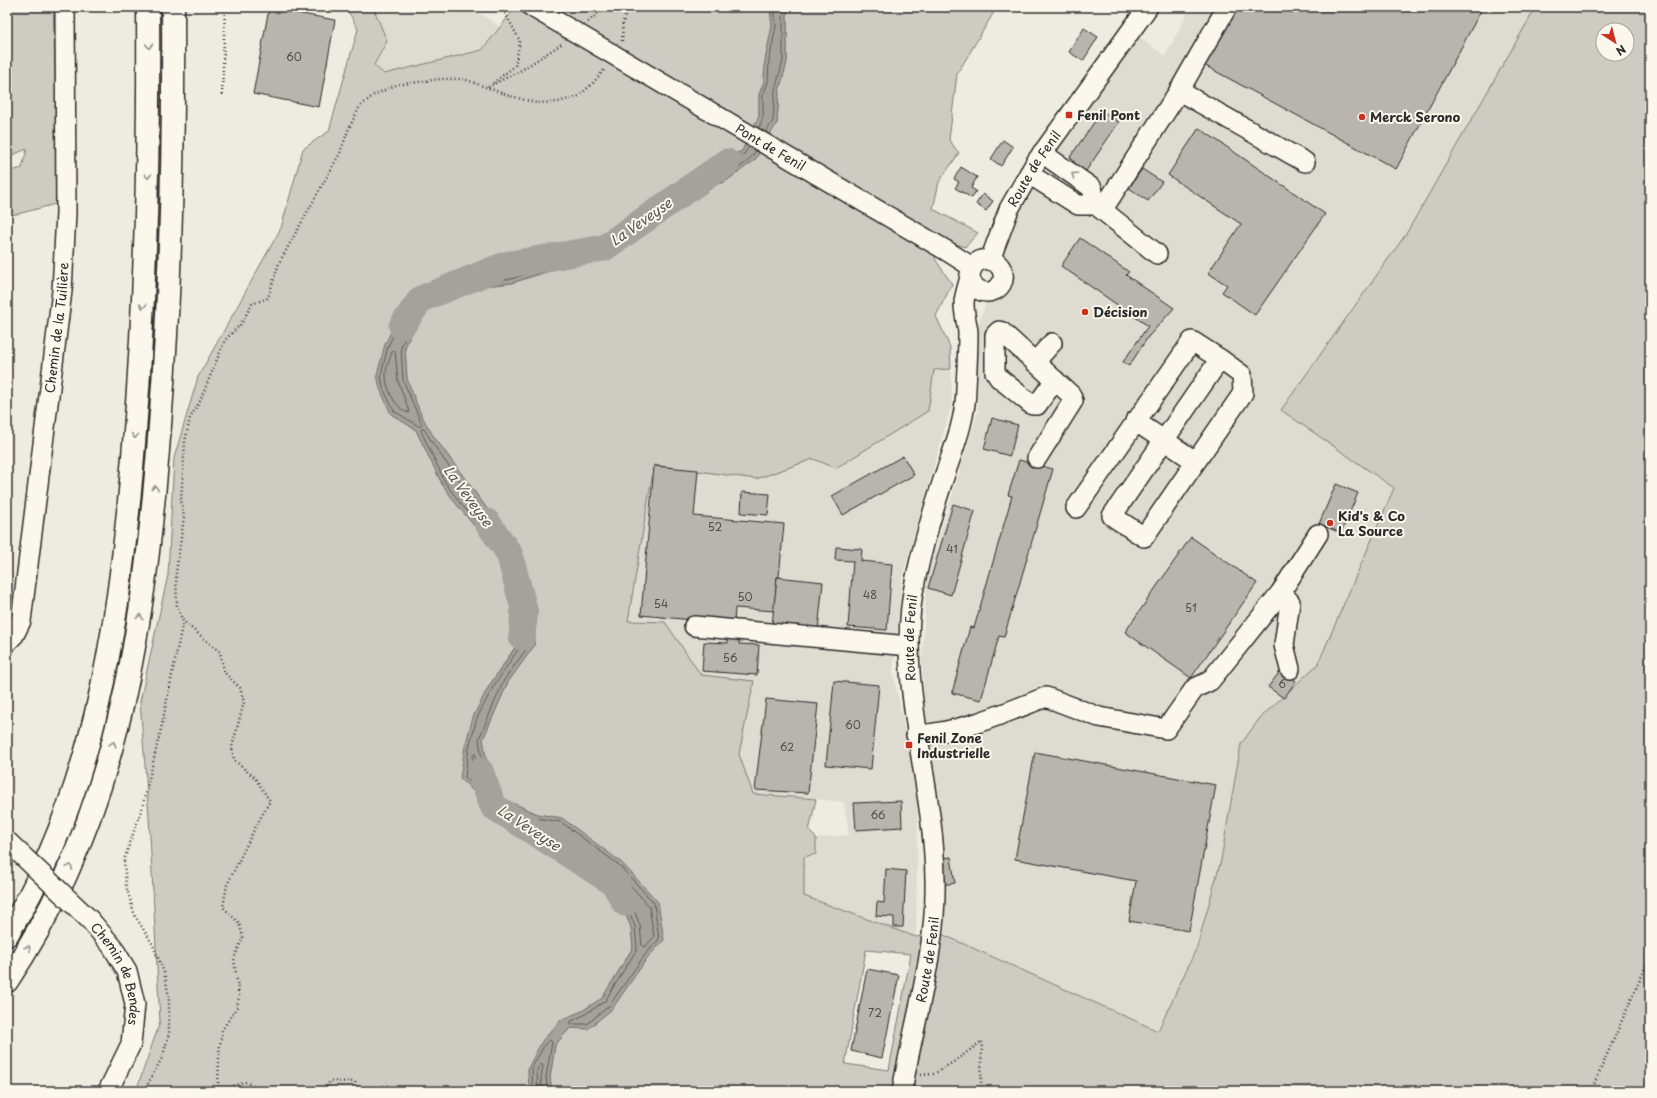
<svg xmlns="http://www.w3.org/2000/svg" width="1657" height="1098" font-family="'Playpen Sans',sans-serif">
<rect width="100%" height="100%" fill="#eeebe0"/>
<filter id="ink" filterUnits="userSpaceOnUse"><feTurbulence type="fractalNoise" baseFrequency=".025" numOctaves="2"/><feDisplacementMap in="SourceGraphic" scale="8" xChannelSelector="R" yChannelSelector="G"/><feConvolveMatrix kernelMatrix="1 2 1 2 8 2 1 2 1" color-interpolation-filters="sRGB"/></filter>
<g filter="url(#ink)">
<g fill="#dedbd1">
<polygon points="373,7 469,7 501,27 482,50 384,74 374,65 387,41"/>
<polygon points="1191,7 1536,7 1406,234 1281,410 1394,488 1318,664 1260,718 1241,744 1221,860 1197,947 1158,1031 937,932 922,662 927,577 978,412 976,331 1020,205 1139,37 1165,56"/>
<polygon points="951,369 952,403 902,577 893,672 918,797 916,937 804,896 804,857 816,854 816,838 849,835 844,802 816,799 753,794 739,754 754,682 701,675 665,623 628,621 654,465 756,479 813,459 836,468 934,370"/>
</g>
<g fill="#cecbc2" stroke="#7c7b76" fill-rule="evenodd">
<polygon points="7,7 53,7 59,203 18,214 7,215 7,172 22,168 27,149 7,157"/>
<path d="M346,7H373L387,41L374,65L384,74L482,50L516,7H770L772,26L765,61L764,81L759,95V116L742,151L710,164L694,181L700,189L777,123L779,91L787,62V7H997L957,74L949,140L959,153L939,182L933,209L978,233L965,247L941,239L935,259L952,284L936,316L950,347L951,369L934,370L928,411L836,468L813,459L756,479L654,465L628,621L665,622L701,675L754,681L739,754L753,794L816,799L809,831L816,838V854L804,857V896L916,937L937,932L1158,1031L1197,947L1221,860L1241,744L1260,718L1318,664L1394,488L1281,410L1406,234L1536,7H1650V1091H552L550,1078L555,1045L570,1028H588L612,1009L647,958L664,940L562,818L538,814L499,797L487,765L483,739L508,682L534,646L537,610L504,535L488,510L432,434L421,415L407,379L405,347L417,322L435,302L473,287L512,283L553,270L544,247L505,265L421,299L402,311L391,414L416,430L442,484L481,534L509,553L524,609L515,647L489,686L473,717L476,794L525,826L568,847L598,869L621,904L631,927L633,947L602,999L582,1011L561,1020L528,1068L529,1091H136L160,1022L149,817L140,702L168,575L174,458L198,377L281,228L303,149L329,131L358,29ZM1603,30H1627V54H1603ZM866,950L911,954L889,1070L845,1064Z"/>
</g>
<g fill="#a4a29a" stroke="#74726e">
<polygon points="770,7 787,7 787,62 779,91 777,123 755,160 725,182 700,189 694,181 710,164 742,151 759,116 759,95 764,81 765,61 772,26"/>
<polygon points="579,243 596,246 597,253 512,283 473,287 435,302 417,322 405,347 407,379 421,415 432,434 488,510 504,535 527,577 537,610 534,646 508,682 483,739 487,765 499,797 537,814 562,818 621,862 658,902 664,940 647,958 612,1009 588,1029 570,1028 555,1045 550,1078 552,1091 529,1091 528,1068 542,1041 561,1020 582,1011 602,998 633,948 631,927 621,904 598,868 568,847 525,826 476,794 460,778 465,746 473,717 489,686 516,647 524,609 509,553 481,534 457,505 442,484 416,430 391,414 380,389 377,375 385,344 401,311 421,299 505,265 544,247"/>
</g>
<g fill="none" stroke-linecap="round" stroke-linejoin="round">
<g stroke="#5b5b57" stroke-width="1">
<polyline points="759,128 763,117 763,95 768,82 769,61 776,26 774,7"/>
<polyline points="766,132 773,121 775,90 783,61 783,7"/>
<path d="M749,147L744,154L712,167L700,181L701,184H703C722,179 745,168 756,151"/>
<polygon points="578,247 588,248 589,251 551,266 511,279 483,282 481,281 482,278 545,251"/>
<polygon points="557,254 559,256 558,258 529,268 526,267 527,264 547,255"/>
<polygon points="423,302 426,301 427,304 413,320 401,347 403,380 422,425 420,427 394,411 383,388 381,375 388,346 404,314"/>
<path d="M395,351L398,381L409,411L408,413C395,408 387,390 386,377C385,369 390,359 392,352Z"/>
<path d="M422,429H424C446,467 477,500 500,537V540L484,531L460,503L445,482L421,431Z"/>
<polygon points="527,595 533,610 530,644 504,680 479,739 483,766 495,798 493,800 478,791 465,777 469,747 477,718 493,687 519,648 528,609 525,597"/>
<polygon points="475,754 485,786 483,788 470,775 473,756"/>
<polygon points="506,804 536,818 561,822 619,865 654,903 659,939 644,956 609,1006 587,1024 571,1024 570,1022 584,1015 605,1001 637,949 635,926 625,902 601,866 571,844 528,823 504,808 503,805"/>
<polygon points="610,866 616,869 649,906 654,937 645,947 642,946 640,925 630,901 609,869"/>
<polyline points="533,1091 532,1068 545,1044 550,1040 552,1042 546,1077 548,1091"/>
<polyline points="538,1091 537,1070 541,1064 543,1066 541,1078 542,1091"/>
</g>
<g stroke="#a4a29a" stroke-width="27">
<polyline points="402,326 421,299 505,265 604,248 727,162"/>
<polyline points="487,522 509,553 524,609 522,637"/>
<polyline points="480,771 493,806 614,883 625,903"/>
</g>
</g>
<g fill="#b8b5ae" stroke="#2b2b2b">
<polygon points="1236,7 1483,7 1396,169 1204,65"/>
<polygon points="269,8 335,20 319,107 253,94"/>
<polygon points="1084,28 1098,37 1083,61 1069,52"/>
<polygon points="1102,111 1119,122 1084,174 1070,157"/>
<polygon points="1199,128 1325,214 1255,315 1222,292 1227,285 1208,273 1241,224 1168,175"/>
<polygon points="1003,140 1013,147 1001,166 991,159"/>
<polygon points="961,167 977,177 971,188 976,191 972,198 955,188 959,182 954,179"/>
<polygon points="1142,169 1162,182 1148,201 1129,188"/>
<polygon points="983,194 993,201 986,211 976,204"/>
<polygon points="1080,238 1129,272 1126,275 1174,308 1148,337 1129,366 1123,362 1148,326 1061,266"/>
<polygon points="992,418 1018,425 1010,456 984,449"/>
<polygon points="903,456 914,475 843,515 832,496"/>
<polygon points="1019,460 1053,469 1004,637 999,636 981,700 952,693 970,627 974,628 1012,496 1008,495"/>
<polygon points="654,466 698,470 694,516 784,524 779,577 777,577 774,611 735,608 734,624 641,615"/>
<polygon points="1336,484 1358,493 1341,533 1319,524"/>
<polygon points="742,492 770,494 768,515 741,513"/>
<polygon points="953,504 975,511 951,595 928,588"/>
<polygon points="1191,537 1257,583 1191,678 1125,632"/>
<polygon points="836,547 862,549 861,561 892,564 887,630 848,627 853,561 835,560"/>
<polygon points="777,577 823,582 818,630 772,625"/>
<polygon points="728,637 739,637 739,644 759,645 757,675 702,671 704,642 728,643"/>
<polygon points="1281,670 1296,681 1284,698 1268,687"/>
<polygon points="834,681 879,685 871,769 826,765"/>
<polygon points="766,699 818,704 808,793 755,790"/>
<polygon points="1035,752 1216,785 1189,931 1129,921 1136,881 1015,859"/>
<polygon points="901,801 902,827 856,830 854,803"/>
<polygon points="951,857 955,883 941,885 937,859"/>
<polygon points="886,869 906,871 903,927 894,927 894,917 876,916 877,902 884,903"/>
<polygon points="867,969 899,975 882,1058 851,1051"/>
</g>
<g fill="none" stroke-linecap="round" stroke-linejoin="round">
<g stroke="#2b2b2b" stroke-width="22">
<g id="minor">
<polyline points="532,7 568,28"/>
<polyline points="1179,91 1227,7"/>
<polyline points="1042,153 1092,188 1096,205"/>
<polyline points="1029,174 1078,205 1096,205 1157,254"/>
<polyline points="1103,209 1179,91 1305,162"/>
<polyline points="947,251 972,267"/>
<path id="s1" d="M990,260L1009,209L1036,162L1148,7"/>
<polygon points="1220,359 1242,375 1243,393 1144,537 1112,516"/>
<polyline points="1035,362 1052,343"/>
<polyline points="1135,421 1195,461"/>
<polyline points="1037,458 1073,401 1071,395 1002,332 999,331 995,335 995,372 999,378 1032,405 1037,405 1055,380"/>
<polyline points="1076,508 1192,341 1220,359"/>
<polyline points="1281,592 1290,602 1284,645 1290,669"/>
<polyline points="694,626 909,646"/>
<path id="s2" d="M7,642L14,635L21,621L62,291L66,213L65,7"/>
<path d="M916,735C961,733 1004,713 1046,697L1099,717L1166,729L1195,688L1210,681L1281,592L1318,534"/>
<path id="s3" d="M90,920L112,946L127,971L135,1004L131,1044L108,1091"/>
<path id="s4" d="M902,1091C914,1021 937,951 935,879C934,778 893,678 916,577C923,545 932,514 942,483C952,452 966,421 966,388C967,369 968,351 968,332C967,323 964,314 964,304C964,296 967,289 969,281C970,275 970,269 975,264C983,256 997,259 1002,270C1010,291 978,303 970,278"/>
</g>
</g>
<g stroke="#2b2b2b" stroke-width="25">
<g id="highway">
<path d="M7,935C100,785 122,603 135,431C146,290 149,149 148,7"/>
<path d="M7,981C120,814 145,620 160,425C171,286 174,146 173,7"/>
</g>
</g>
<g stroke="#2b2b2b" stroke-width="2.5" stroke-dasharray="1 3" stroke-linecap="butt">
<polyline points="588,22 605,7"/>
<polyline points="622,41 623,23 628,7"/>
<polyline points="493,83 515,66 520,41 502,7"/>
<polyline points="488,87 520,71 563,43"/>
<polyline points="222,95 225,7"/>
<polyline points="921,1075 934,1074 958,1059 982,1041 981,1091"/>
<polyline points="218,1090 246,1082 260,1091"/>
<polyline points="144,1091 163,1056 169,1033 169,997 164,972 152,943 135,916 126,886 124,860 142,808 161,729 183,621"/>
<polyline points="152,1091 168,1089 171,1091"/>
<polyline points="218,1091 219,1052 222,1030 237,1007 239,996 234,959 243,937 239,923 223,907 227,885 256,826 270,801 255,778 234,760 232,747 244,702 240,688 224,672 220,652 183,621 177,606 176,573 184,517 181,500 185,442 190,418 200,401 225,340 241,324 252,304 268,298 279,263 340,153 349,128 360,106 374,95 396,85 440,79 464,79 507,95 536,103 558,102 579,96 593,83 605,69"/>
<polyline points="327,1091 327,1086 330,1081 355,1082 360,1091"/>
<polyline points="377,1091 385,1085 402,1091"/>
<polyline points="1591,1091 1650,957"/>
</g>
<use href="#minor" stroke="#fbf7ec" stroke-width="19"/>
<use href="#highway" stroke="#fbf7ec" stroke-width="22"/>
<g stroke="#2b2b2b" stroke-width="22" stroke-linecap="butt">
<g id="minor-bridge">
<path id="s5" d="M568,28L947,251"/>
<polyline points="7,841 90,920"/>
</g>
</g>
<use href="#minor-bridge" stroke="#fbf7ec" stroke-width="19"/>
</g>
<defs><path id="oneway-chevron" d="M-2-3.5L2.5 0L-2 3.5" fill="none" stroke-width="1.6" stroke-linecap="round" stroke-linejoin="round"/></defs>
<g stroke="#93918c">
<use href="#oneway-chevron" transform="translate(149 46) rotate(90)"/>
<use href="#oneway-chevron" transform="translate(1074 175) rotate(-145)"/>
<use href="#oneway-chevron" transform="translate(148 176) rotate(91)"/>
<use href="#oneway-chevron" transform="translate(143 306) rotate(93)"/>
<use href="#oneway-chevron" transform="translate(135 436) rotate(95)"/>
<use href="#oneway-chevron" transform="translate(155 488) rotate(-85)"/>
<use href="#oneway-chevron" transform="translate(140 617) rotate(-81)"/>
<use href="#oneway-chevron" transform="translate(113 744) rotate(-74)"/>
<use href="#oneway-chevron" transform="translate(70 867) rotate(-66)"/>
<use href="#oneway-chevron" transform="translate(28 948) rotate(-58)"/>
</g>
</g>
<g fill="#c8321e" stroke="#fbf7ec" stroke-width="1.5">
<rect x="1065" y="111" width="8" height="8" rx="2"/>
<circle cx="1362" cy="117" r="4"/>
<circle cx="1085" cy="312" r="4"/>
<circle cx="1330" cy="523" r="4"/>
<rect x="905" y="741" width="8" height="8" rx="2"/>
</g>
<g text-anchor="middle" stroke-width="4" stroke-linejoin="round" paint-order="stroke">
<g font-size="11" fill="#4e4e4c">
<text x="294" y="61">60</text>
<text x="715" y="531">52</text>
<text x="952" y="553">41</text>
<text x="870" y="599">48</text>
<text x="745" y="601">50</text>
<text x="661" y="608">54</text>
<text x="1191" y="612">51</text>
<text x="730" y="662">56</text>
<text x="1282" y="688">6</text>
<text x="853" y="729">60</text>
<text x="787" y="751">62</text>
<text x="878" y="819">66</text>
<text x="875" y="1017">72</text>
</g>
<g font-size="13" font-weight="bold" fill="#2b2b2b" stroke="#fbf7ec" text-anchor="start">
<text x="1077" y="120">Fenil Pont</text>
<text x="1370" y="122">Merck Serono</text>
<text x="1093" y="317">Décision</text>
<text x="1338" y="521">Kid's &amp; Co<tspan x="1338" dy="15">La Source</tspan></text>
<text x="917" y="743">Fenil Zone<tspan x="917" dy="15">Industrielle</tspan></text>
</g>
<g font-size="13" fill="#2b2b2b" stroke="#fbf7ec">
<text dy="5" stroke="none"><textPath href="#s5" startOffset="235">Pont de Fenil</textPath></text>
<text dy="5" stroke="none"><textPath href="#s1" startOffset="102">Route de Fenil</textPath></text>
<text dy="5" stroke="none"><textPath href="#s2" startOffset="321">Chemin de la Tuilière</textPath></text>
<text dy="5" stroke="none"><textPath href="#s4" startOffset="458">Route de Fenil</textPath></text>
<text dy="5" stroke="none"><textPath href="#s4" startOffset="134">Route de Fenil</textPath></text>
<text dy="5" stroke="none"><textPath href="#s3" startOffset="62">Chemin de Bendes</textPath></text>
</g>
<g font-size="14" font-style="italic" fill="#555552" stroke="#fbf7ec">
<text transform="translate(641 222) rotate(-35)" y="5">La Veveyse</text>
<text transform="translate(468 496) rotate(54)" y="5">La Veveyse</text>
<text transform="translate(529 828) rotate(33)" y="5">La Veveyse</text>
</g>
</g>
<rect width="1657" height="1098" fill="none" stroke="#fbf7ec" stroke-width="24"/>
<rect x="12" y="12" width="1633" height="1074" fill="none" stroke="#2b2b2b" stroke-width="1.5" filter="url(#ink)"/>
<g transform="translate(1615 42) rotate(144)"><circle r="19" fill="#fbf7ec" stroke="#a8a59f"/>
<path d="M0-3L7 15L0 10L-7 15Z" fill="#c8321e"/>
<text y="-6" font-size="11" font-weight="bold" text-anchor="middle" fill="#2b2b2b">N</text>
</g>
</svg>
